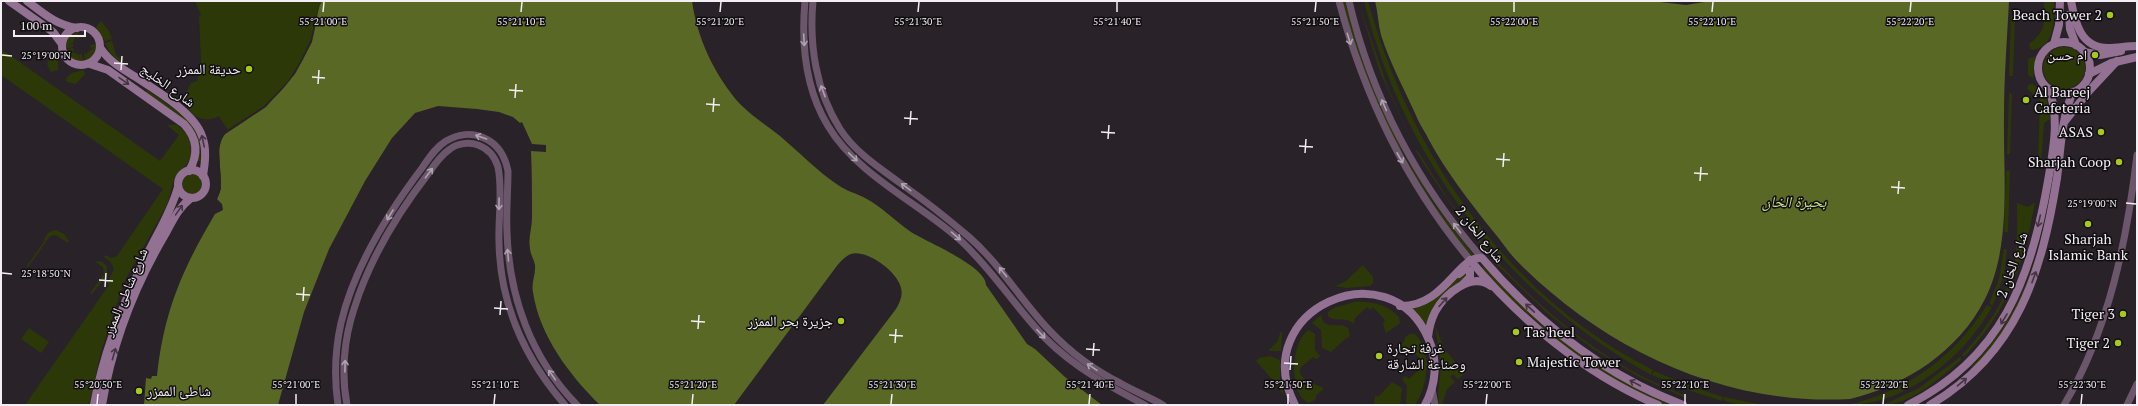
<svg xmlns="http://www.w3.org/2000/svg" width="2138" height="406" font-family="'PT Serif','Noto Naskh Arabic',serif">
<rect width="100%" height="100%" fill="#292229"/>
<g fill="#2d3809">
<path d="M195,1H322L315,33L295,74L266,107L229,132L219,116C204,125 185,115 186,97C186,92 189,87 191,83L197,81L201,62L199,16L201,15Z"/>
<polygon points="1342,1 1345,1 1368,76 1403,153 1401,154 1367,82"/>
<polygon points="1358,1 1387,85 1414,146 1380,72"/>
<path d="M1364,1H1368C1410,153 1508,298 1653,370L1651,375C1507,295 1404,161 1364,1Z"/>
<path d="M2044,1H2054C2054,18 2056,47 2032,50L2030,48L2029,44C2047,30 2044,23 2044,1Z"/>
<polygon points="2011,16 2015,16 2013,76 2009,76"/>
<polygon points="101,21 109,31 112,39 105,41 96,27"/>
<polygon points="78,31 79,38 77,39 76,34 73,43 67,45 73,44 73,47 66,48 68,38"/>
<polygon points="112,41 116,55 124,62 122,64 110,53 105,43"/>
<polygon points="97,44 94,55 85,61 84,54 86,53 86,59 87,53 94,47 90,48 90,45"/>
<circle cx="2064" cy="68" r="21"/>
<path d="M73,48L74,51H68L78,54L80,60L79,54H82L83,62C75,61 69,58 66,50Z"/>
<polygon points="1,49 160,161 179,135 167,125 177,125 186,133 190,142 191,157 186,165 175,176 167,205 124,282 102,348 89,405 25,405 109,285 107,283 114,269 110,261 104,257 105,255 111,258 117,256 163,189 1,75"/>
<polygon points="58,51 58,70 51,72 47,64 53,52"/>
<polygon points="2035,56 2033,78 2028,75 2028,59"/>
<polygon points="84,70 85,74 76,84 67,82 66,78 72,73"/>
<path d="M2032,84C2046,90 2049,105 2050,119L2044,123L2041,163H2038L2040,100L2027,89L2028,85Z"/>
<path d="M147,90L187,118L199,135L201,161H198C203,125 170,110 145,93Z"/>
<polygon points="2009,93 2012,94 2010,154 2007,154"/>
<path d="M1417,150L1448,199L1490,253L1489,255C1463,221 1438,188 1416,151Z"/>
<polygon points="1407,160 1434,204 1474,256 1472,258 1442,220 1405,162"/>
<polygon points="2006,171 2010,171 2008,232 2004,232"/>
<circle cx="192" cy="184" r="10"/>
<path d="M2035,202C2024,263 2008,311 1964,357L1962,355C1986,329 2007,300 2014,265C2018,245 2017,223 2017,203L2028,207Z"/>
<polygon points="56,230 64,234 69,241 68,243 56,235 50,236 28,267 27,266 45,240 44,239 49,232"/>
<polygon points="2004,249 2007,249 2004,275 1993,305 1989,304 1999,279"/>
<path d="M1494,258C1548,317 1611,368 1687,396L1686,398L1639,377L1593,349L1548,314L1492,260Z"/>
<path d="M2035,258L2037,259L2013,318L1991,349L1973,368L1972,366C2002,335 2023,299 2035,258Z"/>
<polygon points="101,261 107,266 107,275 92,294 90,293 104,274 103,267 95,262"/>
<polygon points="1363,265 1373,277 1373,283 1370,286 1346,288 1335,286 1346,281"/>
<path d="M1483,266C1537,324 1598,374 1671,405H1664L1627,387L1570,351L1511,299L1481,268Z"/>
<polygon points="1463,272 1468,273 1431,312 1426,324 1413,309 1435,299"/>
<path d="M1354,302C1370,301 1387,304 1399,317L1400,323L1386,333L1383,324L1385,320L1373,307L1370,310L1367,307L1355,318L1354,324C1346,316 1335,323 1328,316V312L1334,308Z"/>
<path d="M1987,305L1992,307C1964,357 1906,405 1847,405C1908,391 1954,357 1987,305Z"/>
<path d="M1321,315C1323,328 1333,325 1343,325L1348,328L1350,335L1348,338L1345,339L1331,352L1322,348L1321,330L1312,323Z"/>
<polygon points="1435,325 1444,349 1465,373 1458,379 1453,374 1450,377 1455,382 1447,389 1442,405 1439,405 1438,394 1441,366"/>
<polygon points="29,328 49,342 41,353 21,339"/>
<path d="M1309,330L1315,334V350L1320,356L1317,359L1313,357L1300,368V374L1311,386L1314,384L1324,388L1316,396V399L1309,403C1288,395 1291,339 1309,330Z"/>
<polygon points="1282,332 1281,351 1268,351 1278,341 1280,333"/>
<path d="M1410,334H1415C1433,352 1428,386 1415,405H1407L1406,403L1407,386L1402,379L1405,376L1409,379L1422,367L1420,364L1423,362L1411,349L1407,351L1399,347L1405,340V337Z"/>
<polygon points="1270,356 1280,360 1280,378 1284,396 1277,385 1256,361 1259,358"/>
<path d="M1960,357L1962,359C1943,376 1910,405 1883,405L1919,388Z"/>
<polygon points="1654,371 1690,386 1723,397 1722,401 1691,391 1652,375"/>
<polygon points="1392,382 1402,388 1400,405 1374,405 1375,396 1379,396"/>
<polygon points="1724,397 1763,405 1740,405 1724,401"/>
</g>
<g fill="#596925">
<path d="M322,1H692C697,38 715,76 740,104C752,116 767,126 780,136C799,152 817,171 838,185C846,191 856,193 865,198C882,207 895,221 911,232C925,241 986,266 986,285L1027,344L1035,349L1065,377L1102,405H823L896,309C900,302 903,296 901,288C898,272 867,249 851,254C845,256 840,262 836,267L734,405H600C570,376 539,335 533,292C531,283 536,274 535,265C534,259 530,254 530,248C528,238 532,228 532,218C532,195 532,173 531,151L546,152V145L532,144L522,122L520,123L513,117L499,112L477,109L438,106L415,113L392,138L365,181L329,249L304,312L278,405H144L146,378L151,379L152,376H157C164,311 182,270 215,214L223,210L222,204L217,199C228,179 211,153 225,134C267,107 291,90 311,42C317,29 315,13 322,1Z"/>
<path d="M1375,1H1651L1686,5L1711,1H2009C2007,40 2004,78 2004,117C2003,174 2012,246 1985,299C1959,351 1905,386 1850,399C1722,406 1603,348 1517,261C1508,252 1501,240 1492,230C1469,201 1447,173 1429,140C1426,133 1421,127 1418,120C1406,92 1390,64 1381,35C1378,24 1378,12 1375,1Z"/>
</g>
<polygon fill="#292229" points="320,1 312,42 295,74 266,107 225,134 222,138 219,147 221,189 217,199 215,198 219,189 217,147 220,137 224,132 264,106 288,81 300,62 310,41"/>
<g fill="none" stroke-linecap="round" stroke-linejoin="round">
<g stroke="#6b566b" stroke-width="7">
<path d="M805,1C801,45 805,88 828,126C857,175 919,203 960,240C993,270 1015,307 1045,338C1075,368 1109,386 1145,405"/>
<path d="M813,1C809,45 816,91 840,129C855,152 878,167 900,183C924,200 947,218 969,237C1001,265 1021,301 1050,331C1070,352 1094,370 1120,383C1134,391 1149,397 1163,405"/>
<path d="M1339,1C1364,96 1407,184 1470,260"/>
<path d="M1349,1C1371,96 1418,185 1482,258"/>
<polyline points="1432,389 1435,405"/>
<path d="M338,405C334,378 335,350 341,323C354,267 388,213 422,168C429,158 436,147 446,141C458,134 472,132 484,138C498,144 505,156 508,171C508,191 506,211 507,232C509,297 531,358 577,405"/>
<path d="M347,405C341,374 344,339 354,309C369,261 397,214 428,174C434,165 441,155 450,149C458,143 469,142 478,145C489,149 495,157 498,167C503,191 498,218 499,242C500,304 525,359 565,405"/>
<path d="M2064,405C2109,330 2127,240 2137,155"/>
<polyline points="2127,405 2137,384"/>
</g>
<g stroke="#937193" stroke-width="8">
<polyline points="9,1 53,32 62,44"/>
<path d="M27,1C43,13 56,25 77,28"/>
<path d="M2071,1C2075,23 2081,48 2108,48C2118,48 2127,46 2137,46"/>
<polyline points="2069,15 2070,29 2076,45"/>
<circle cx="81" cy="46" r="19"/>
<circle cx="2064" cy="68" r="26"/>
<polyline points="2054,44 2059,25 2060,1"/>
<path d="M101,49C109,61 121,68 134,76C154,89 195,113 202,136C207,149 205,163 203,176"/>
<polyline points="2084,52 2100,55 2121,51"/>
<path d="M90,64L108,70L184,124C197,138 199,154 189,171"/>
<polyline points="2089,74 2111,63 2137,57"/>
<polyline points="2065,121 2089,91 2117,61"/>
<circle cx="192" cy="184" r="14"/>
<path d="M1470,260C1520,320 1585,374 1658,405"/>
<polyline points="1459,274 1465,269 1470,271 1470,277 1464,283"/>
<path d="M1400,306C1445,307 1458,255 1482,258C1537,322 1604,375 1683,405"/>
<path d="M1428,337C1429,328 1431,320 1435,312C1444,295 1471,271 1491,286"/>
<path d="M94,405C103,354 122,305 145,259C156,235 171,213 178,187"/>
<path d="M102,405C112,345 135,285 166,233C173,220 179,207 191,198"/>
<path d="M1295,405C1246,310 1390,246 1429,340C1438,361 1436,385 1425,405"/>
<path d="M1908,405C2002,358 2031,279 2048,181C2053,151 2060,119 2049,89"/>
<path d="M1930,405C2018,353 2042,272 2057,178C2061,149 2061,118 2073,92"/>
</g>
</g>
<defs><path id="oneway-shaft" d="M-6 0H5M1.5-3L5.5 0L1.5 3" fill="none" stroke-width="1.6" stroke-linecap="round" stroke-linejoin="round"/></defs>
<g stroke="#afa2af">
<use href="#oneway-shaft" transform="translate(1349 39) rotate(73)"/>
<use href="#oneway-shaft" transform="translate(804 40) rotate(87)"/>
<use href="#oneway-shaft" transform="translate(823 91) rotate(-110)"/>
<use href="#oneway-shaft" transform="translate(1384 105) rotate(-113)"/>
<use href="#oneway-shaft" transform="translate(481 137) rotate(-161)"/>
<use href="#oneway-shaft" transform="translate(853 157) rotate(43)"/>
<use href="#oneway-shaft" transform="translate(1400 158) rotate(61)"/>
<use href="#oneway-shaft" transform="translate(429 173) rotate(-53)"/>
<use href="#oneway-shaft" transform="translate(906 187) rotate(-143)"/>
<use href="#oneway-shaft" transform="translate(499 204) rotate(91)"/>
<use href="#oneway-shaft" transform="translate(390 215) rotate(121)"/>
<use href="#oneway-shaft" transform="translate(1457 228) rotate(-127)"/>
<use href="#oneway-shaft" transform="translate(956 236) rotate(41)"/>
<use href="#oneway-shaft" transform="translate(508 255) rotate(-95)"/>
<use href="#oneway-shaft" transform="translate(1003 272) rotate(-128)"/>
<use href="#oneway-shaft" transform="translate(1041 334) rotate(47)"/>
<use href="#oneway-shaft" transform="translate(345 366) rotate(-89)"/>
<use href="#oneway-shaft" transform="translate(1092 367) rotate(-146)"/>
<use href="#oneway-shaft" transform="translate(552 375) rotate(-125)"/>
</g>
<g stroke="#443544">
<use href="#oneway-shaft" transform="translate(124 81) rotate(35)"/>
<use href="#oneway-shaft" transform="translate(203 141) rotate(-102)"/>
<use href="#oneway-shaft" transform="translate(179 210) rotate(-55)"/>
<use href="#oneway-shaft" transform="translate(2039 221) rotate(103)"/>
<use href="#oneway-shaft" transform="translate(2034 277) rotate(-70)"/>
<use href="#oneway-shaft" transform="translate(1443 302) rotate(-48)"/>
<use href="#oneway-shaft" transform="translate(1530 308) rotate(-137)"/>
<use href="#oneway-shaft" transform="translate(2004 319) rotate(121)"/>
<use href="#oneway-shaft" transform="translate(114 354) rotate(-74)"/>
<use href="#oneway-shaft" transform="translate(1962 382) rotate(-40)"/>
<use href="#oneway-shaft" transform="translate(1635 383) rotate(-152)"/>
</g>
<path fill="none" stroke="#f3eef3" stroke-width="1.5" d="M323,12L324,2M521,12L522,2M720,12L721,2M918,12L919,2M1117,12V2M1315,12L1316,2M1514,12V2M1712,12L1713,2M1910,12L1911,2M2,55L12,56M114,63L128,64M121,70L122,56M312,77L325,78M318,84L319,70M509,90L523,91M515,98L516,84M706,104L720,105M713,112L714,98M904,118L918,119M910,125L911,111M1101,132L1115,133M1108,139L1109,125M1299,146L1313,147M1305,153L1306,139M1496,159L1510,160M1503,167L1504,153M1694,173L1708,174M1700,181L1701,167M1891,187L1905,188M1898,194L1899,181M2126,203L2136,204M2,273L12,274M99,280L113,281M105,287L106,273M296,294L310,295M303,301L304,287M494,308L508,309M500,315L501,301M691,321L705,322M698,329L699,315M889,335L903,336M895,343L896,329M1086,349L1100,350M1093,356L1094,343M1284,363L1298,364M1290,370L1291,356M97,404L98,394M296,404V394M494,404L495,394M692,404L693,394M891,404L892,394M1089,404L1090,394M1288,404V394M1486,404L1487,394M1685,404V394M1883,404L1884,394M2081,404L2082,394"/>
<g fill="#a6c821" stroke="#100d10" stroke-width="1.5">
<circle cx="2110" cy="15" r="4"/>
<circle cx="2095" cy="55" r="4"/>
<circle cx="249" cy="69" r="4"/>
<circle cx="2026" cy="100" r="4"/>
<circle cx="2101" cy="132" r="4"/>
<circle cx="2119" cy="162" r="4"/>
<circle cx="2088" cy="224" r="4"/>
<circle cx="2123" cy="314" r="4"/>
<circle cx="841" cy="321" r="4"/>
<circle cx="1516" cy="332" r="4"/>
<circle cx="2118" cy="343" r="4"/>
<circle cx="1379" cy="356" r="4"/>
<circle cx="1519" cy="362" r="4"/>
<circle cx="139" cy="391" r="4"/>
</g>
<g text-anchor="middle" stroke-width="3" stroke-linejoin="round" paint-order="stroke">
<g font-size="14" fill="#f3eef3" stroke="#100d10" text-anchor="end">
<text x="2102" y="20">Beach Tower 2</text>
<text x="2087" y="60">ام حسن</text>
<text x="241" y="74">حديقة الممزر</text>
<text x="2034" y="97" text-anchor="start">Al Bareej<tspan x="2034" dy="16">Cafeteria</tspan></text>
<text x="2093" y="137">ASAS</text>
<text x="2111" y="167">Sharjah Coop</text>
<text x="2088" y="244" text-anchor="middle">Sharjah<tspan x="2088" dy="16">Islamic Bank</tspan></text>
<text x="2115" y="319">Tiger 3</text>
<text x="833" y="326">جزيرة بحر الممزر</text>
<text x="1524" y="337" text-anchor="start">Tas'heel</text>
<text x="2110" y="348">Tiger 2</text>
<text x="1387" y="353" text-anchor="start">غرفة تجارة<tspan x="1387" dy="16">وصناعة الشارقة</tspan></text>
<text x="1527" y="367" text-anchor="start">Majestic Tower</text>
<text x="147" y="396" text-anchor="start">شاطئ الممزر</text>
</g>
<g font-size="14" fill="#f3eef3" stroke="#100d10">
<text transform="translate(168 85) rotate(36)" y="5">شارع الخليج</text>
<text transform="translate(1480 234) rotate(51)" y="5">شارع الخان 2</text>
<text transform="translate(2012 265) rotate(-71)" y="5">شارع الخان 2</text>
<text transform="translate(125 292) rotate(-67)" y="5">شارع شاطئ الممزر</text>
</g>
<g font-size="15" font-style="italic" fill="#c8e283" stroke="#100d10">
<text x="1794" y="207">بحيرة الخان</text>
</g>
</g>
<g font-size="10" text-anchor="middle" fill="#f3eef3" stroke="#100d10" stroke-width="3" stroke-linejoin="round" paint-order="stroke">
<text x="323" y="25">55°21'00"E</text>
<text x="521" y="25">55°21'10"E</text>
<text x="720" y="25">55°21'20"E</text>
<text x="918" y="25">55°21'30"E</text>
<text x="1117" y="25">55°21'40"E</text>
<text x="1315" y="25">55°21'50"E</text>
<text x="1514" y="25">55°22'00"E</text>
<text x="1712" y="25">55°22'10"E</text>
<text x="1910" y="25">55°22'20"E</text>
<text x="46" y="59">25°19'00"N</text>
<text x="2092" y="207">25°19'00"N</text>
<text x="46" y="277">25°18'50"N</text>
<text x="98" y="388">55°20'50"E</text>
<text x="296" y="388">55°21'00"E</text>
<text x="495" y="388">55°21'10"E</text>
<text x="693" y="388">55°21'20"E</text>
<text x="892" y="388">55°21'30"E</text>
<text x="1090" y="388">55°21'40"E</text>
<text x="1288" y="388">55°21'50"E</text>
<text x="1487" y="388">55°22'00"E</text>
<text x="1685" y="388">55°22'10"E</text>
<text x="1884" y="388">55°22'20"E</text>
<text x="2082" y="388">55°22'30"E</text>
</g>
<rect width="2138" height="406" fill="none" stroke="#f3eef3" stroke-width="4"/>
<path d="M14 30v6h71v-6" fill="none" stroke="#f3eef3" stroke-width="2"/>
<text x="20" y="30" font-size="12" fill="#f3eef3" stroke="#100d10" stroke-width="3" paint-order="stroke">100 m</text>
</svg>
